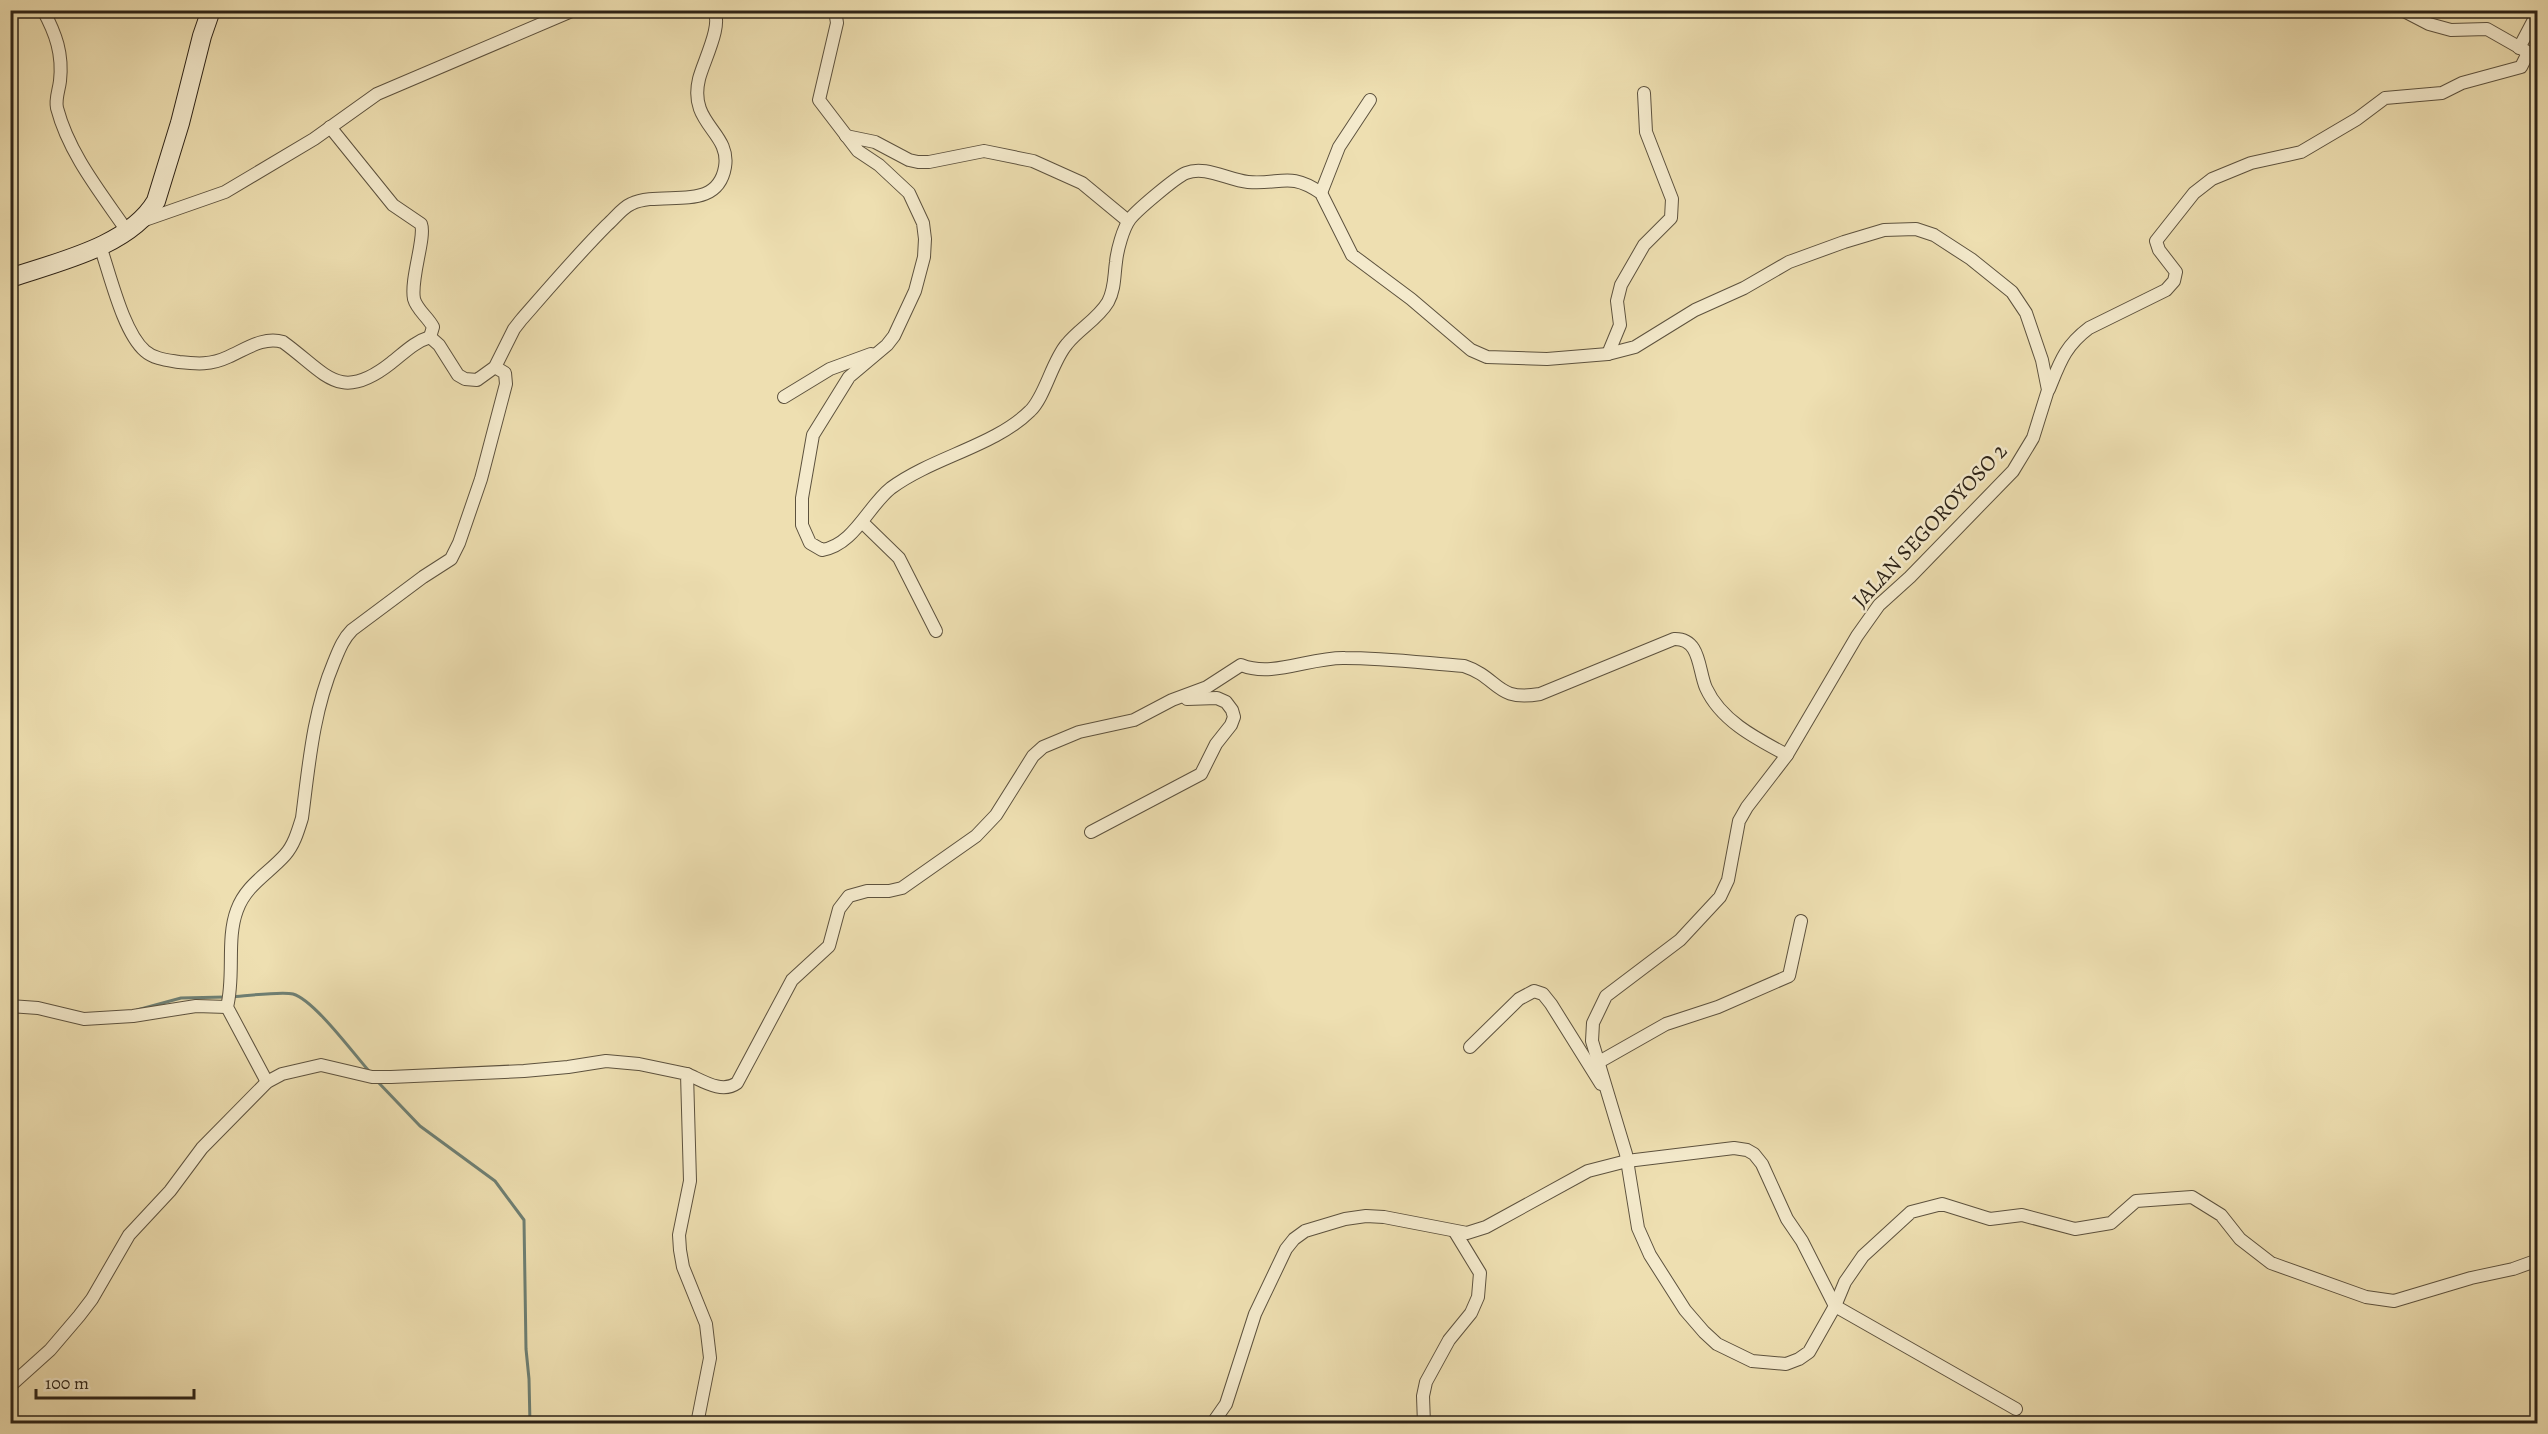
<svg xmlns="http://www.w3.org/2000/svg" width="2548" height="1434" font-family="Alegreya,serif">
<rect width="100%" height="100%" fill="#eedfb1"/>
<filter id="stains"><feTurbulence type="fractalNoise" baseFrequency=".00333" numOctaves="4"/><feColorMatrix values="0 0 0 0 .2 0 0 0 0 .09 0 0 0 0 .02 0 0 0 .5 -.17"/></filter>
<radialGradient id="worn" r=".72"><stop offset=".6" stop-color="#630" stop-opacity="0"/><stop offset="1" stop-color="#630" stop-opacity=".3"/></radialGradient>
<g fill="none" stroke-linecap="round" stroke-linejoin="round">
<g stroke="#6e7f73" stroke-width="3">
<path d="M231,997C245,996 282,991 293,994C314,1000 353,1053 369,1071"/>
<polyline points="137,1010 181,998 225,997"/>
<polyline points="377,1081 420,1126 495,1181 524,1220 526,1349 529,1379 530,1424"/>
</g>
<g stroke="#5d523e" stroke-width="14">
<g id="minor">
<path d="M43,10C56,34 63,54 60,81C59,90 55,99 57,108C69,154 101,193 127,231"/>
<path d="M835,10L837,23L819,100L858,151L879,165L909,193L923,223L925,239L924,257L915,291L894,336L887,345L849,377L813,435L802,498V525L810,543L822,550C854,545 868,506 891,488C933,457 995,446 1030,411C1045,397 1052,361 1067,344C1079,329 1098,319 1108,302C1115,289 1114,276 1116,262C1117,251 1123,228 1130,219C1137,210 1176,177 1186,173C1205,165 1228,180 1248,182C1281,185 1289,171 1321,193L1352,255L1411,299L1471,350L1487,357L1547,359L1608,354L1635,347L1695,310L1744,288L1789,262L1844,242L1884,230L1916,229L1934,235L1971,259L2012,292L2026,313L2042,360L2048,390L2033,438L2013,471L1910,577L1879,605L1857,636L1787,755L1747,807L1739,821L1728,880L1720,897L1680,940L1606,996L1593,1023L1592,1041L1626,1154L1638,1228L1650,1255L1685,1310L1704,1332L1717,1344L1752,1361L1786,1364L1799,1359L1809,1352L1835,1306L1845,1282L1863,1256L1911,1212L1942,1204L1990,1219L2022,1215L2075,1229L2111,1223L2136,1201L2192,1197L2221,1215L2240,1239L2271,1263L2366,1297L2394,1301L2471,1278L2513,1269L2538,1260"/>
<polyline points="2402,10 2429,24 2451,30 2487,29 2538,58"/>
<polyline points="2519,48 2538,12"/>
<path d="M330,127L393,205L421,224C426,237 410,279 414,299C417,310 428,317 433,327L430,337"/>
<polyline points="846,136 875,142 909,160 918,162 929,162 984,151 1033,161 1082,183 1128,221"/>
<polyline points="1321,193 1339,147 1370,100"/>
<polyline points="142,221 225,192 314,139 377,94 574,10"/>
<path d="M100,246C110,274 123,332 145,351C154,359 167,360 179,362C197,364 211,365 228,357C246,349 264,336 283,342C326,373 339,404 391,363C404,353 414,342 430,337L439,345L458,375L465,379L477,380L495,367L514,329L521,320C549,288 577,255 607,225C615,218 622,208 631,204C662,189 717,214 725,167C731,132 688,124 699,79C703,62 724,23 713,10"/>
<polyline points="1608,354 1620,325 1617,301 1621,285 1644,245 1671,218 1672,199 1646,132 1644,93"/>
<path d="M2049,389C2060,362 2065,346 2089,328L2166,290L2174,281L2176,272L2159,250L2156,241L2194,193L2212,179L2251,163L2301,152L2357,119L2385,98L2442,93L2462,83L2521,67L2528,53"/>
<polyline points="784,397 830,369 871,354"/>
<polyline points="862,522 899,558 936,631"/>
<polyline points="1091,832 1201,774 1216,744 1231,725 1234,717 1232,710 1226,702 1217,698 1187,699"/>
<polyline points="10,1006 38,1008 84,1019 133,1016 196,1006 227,1007"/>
<polyline points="1470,1047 1519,999 1534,991 1543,994 1551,1004 1601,1084"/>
<polyline points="1599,1062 1666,1024 1718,1007 1789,976 1801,921"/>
<path d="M687,1074C703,1081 722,1094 737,1083L792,980L829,946L839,909L849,896L867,891H889L902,888L976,836L996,815L1033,756L1043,747L1079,732L1134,720L1172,700L1207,687L1241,665C1273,678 1310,657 1345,658C1384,658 1424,663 1464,666C1500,678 1495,702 1540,694L1674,639C1701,638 1698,670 1706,688C1721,721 1757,739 1787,755"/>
<path d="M267,1082L227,1007C235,976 226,939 237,910C246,885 268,874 285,855C294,845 298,831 302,818C309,764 313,712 334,662C339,650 343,639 352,630L423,577L451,559L459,543L481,479L506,384L505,373L495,367"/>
<polyline points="10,1386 50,1350 79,1316 92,1299 129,1235 170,1191 202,1148 267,1082 282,1074 321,1065 372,1077 391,1077 524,1071 568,1067 606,1061 639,1064 687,1074 690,1181 679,1235 680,1250 683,1267 706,1324 710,1358 697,1424"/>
<polyline points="1212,1424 1226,1404 1255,1314 1286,1249 1294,1239 1305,1231 1345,1219 1366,1216 1384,1217 1467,1233 1486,1227 1588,1171 1627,1161 1734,1148 1747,1150 1754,1154 1762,1164 1787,1219 1802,1241 1835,1306 2016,1409"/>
<polyline points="1424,1424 1423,1396 1426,1382 1449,1340 1471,1313 1478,1297 1480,1273 1455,1232"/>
</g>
</g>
<g stroke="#2d2317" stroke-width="20">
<path id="secondary" d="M10,278C57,262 130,246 156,201L180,123L202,36L211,10"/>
</g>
<use href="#minor" stroke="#f4eacc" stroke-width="12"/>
<use href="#secondary" stroke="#f4eacc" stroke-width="18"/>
</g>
<g text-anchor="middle" stroke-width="5" stroke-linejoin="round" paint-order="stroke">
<g font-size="22" fill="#2d2317" stroke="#f4eacc">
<text transform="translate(1929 525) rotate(-47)" y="8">JALAN SEGOROYOSO 2</text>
</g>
</g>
<rect width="2548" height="1434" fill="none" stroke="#eedfb1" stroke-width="36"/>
<rect x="12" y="12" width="2524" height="1410" fill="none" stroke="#2d2317" stroke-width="3"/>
<rect x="18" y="18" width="2512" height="1398" fill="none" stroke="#2d2317" stroke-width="1.5"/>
<path d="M36 1389v9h158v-9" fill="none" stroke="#2d2317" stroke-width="3"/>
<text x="45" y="1389" font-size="18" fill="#2d2317" stroke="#f4eacc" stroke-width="4.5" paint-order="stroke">100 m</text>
<rect width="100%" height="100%" filter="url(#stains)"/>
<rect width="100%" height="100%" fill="url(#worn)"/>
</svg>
